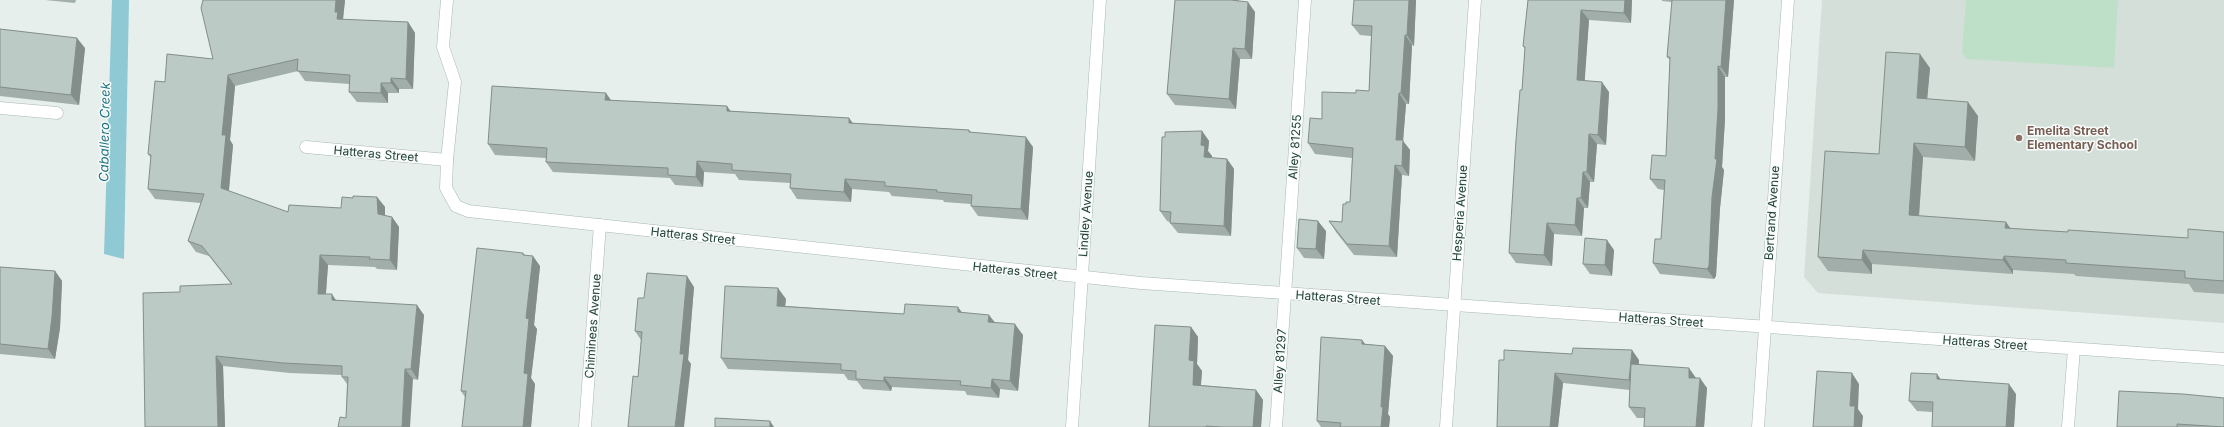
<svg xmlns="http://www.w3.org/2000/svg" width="2224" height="427" font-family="Inter,sans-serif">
<rect width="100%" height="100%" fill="#e6efeb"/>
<polygon fill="#d4dfda" points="1822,0 2224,0 2224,323 1818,293 1804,277"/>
<polygon fill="#bfe0c8" points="1966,0 2118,0 2114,68 1967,59 1962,53"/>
<polygon fill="#8ec9d4" points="112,0 129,0 124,259 104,254"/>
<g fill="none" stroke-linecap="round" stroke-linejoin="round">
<g stroke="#a8b8b2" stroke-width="13">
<g id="lane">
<polyline points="0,108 57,113"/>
<polyline points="1276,427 1305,0"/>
</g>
</g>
<g stroke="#a8b8b2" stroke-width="13">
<g id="street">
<polyline points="447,0 443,47 455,82 447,160 446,188 456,206 468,211 1141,283 2224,359"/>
<polyline points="306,147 447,160"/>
<polyline points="585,427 600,225"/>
<polyline points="1446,427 1475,0"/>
<polyline points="1758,427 1788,0"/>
<polyline points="2068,427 2074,349"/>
</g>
</g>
<g stroke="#a4bbb3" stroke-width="13">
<polyline id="secondary" points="1072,427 1100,0"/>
</g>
<use href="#lane" stroke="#fff" stroke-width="12"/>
<use href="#street" stroke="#fff" stroke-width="12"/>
<use href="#secondary" stroke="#fff" stroke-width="12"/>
</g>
<g fill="#a1aea9">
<polygon points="45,0 76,0 75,3"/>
<polygon points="203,0 345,0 343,19 344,20 408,22 415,33 413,89 399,89 399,93 388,93 388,103 357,102 349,92 350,84 305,81 298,71 235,86 230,140 233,145 229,191 288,212 341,208 353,198 377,197 385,207 385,216 392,217 399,227 397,270 377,269 375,267 328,265 326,294 336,300 424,315 418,380 413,379 346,418 347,384 342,377 342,375 290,373 223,366 225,427 145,427 180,292 231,284 209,256 196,252 188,241 201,203 155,199 148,189 151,158 148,154 165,82 213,59"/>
<polygon points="1175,0 1239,0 1239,1 1255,12 1252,59 1240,59 1236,109 1175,105 1167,94"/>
<polygon points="1416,0 1414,46 1412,45 1409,104 1406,104 1403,141 1410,150 1409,176 1402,175 1397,257 1354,255 1336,232 1329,221 1342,222 1346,204 1350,202 1352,158 1315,154 1308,143 1322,119 1356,93 1369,91 1371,36 1360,35 1352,25"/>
<polygon points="1528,0 1632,0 1631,23 1589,20 1584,81 1609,92 1606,145 1597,144 1594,182 1590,182 1588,208 1584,208 1582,236 1554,234 1552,266 1516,263 1509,253 1522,90 1525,49 1523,46"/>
<polygon points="1662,0 1734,0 1728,77 1725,77 1725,119 1722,167 1724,170 1720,208 1716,276 1714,279 1660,274 1653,263 1661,239 1664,190 1658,189 1650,179 1666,156 1670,60 1667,57 1672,2 1662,1"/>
<polygon points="0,29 85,48 79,105 0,96"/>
<polygon points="1930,68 1927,99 1978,116 1975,161 1923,157 1919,216 2011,229 2068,232 2188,238 2224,232 2224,294 2194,292 2189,284 2076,276 2074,274 2013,270 2013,274 1872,264 1872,274 1828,271 1818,257"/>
<polygon points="611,100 731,111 849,118 853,123 969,130 971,132 1033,147 1028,220 978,216 971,206 971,204 944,202 943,200 892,196 889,192 852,189 851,202 797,199 790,188 790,183 739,180 735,174 704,172 703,187 675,185 670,178 553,172 546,162 546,158 495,155 488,144"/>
<polygon points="1202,131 1209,141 1208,151 1212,156 1212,158 1227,159 1234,169 1231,236 1178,233 1170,223 1170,222 1167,221 1160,211"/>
<polygon points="1326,231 1324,259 1304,258 1297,248"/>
<polygon points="1614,250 1612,276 1590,274 1583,264"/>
<polygon points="523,253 525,255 540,266 534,325 537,329 531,378 535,384 531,427 462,427 465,397 461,391"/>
<polygon points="0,267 55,271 62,281 60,328 55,359 0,354"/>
<polygon points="694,287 688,360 691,364 638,377 641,340 635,331 644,298"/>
<polygon points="786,299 785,306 904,314 962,313 994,323 1023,335 1018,391 1000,389 999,398 967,395 965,391 892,387 891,391 863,389 857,381 848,380 844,374 728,369 721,358"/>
<polygon points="1191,327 1198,337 1197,364 1202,371 1201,385 1256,390 1263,400 1261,427 1149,427"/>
<polygon points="1362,340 1365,344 1385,346 1393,356 1388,414 1390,417 1389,427 1321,427 1317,421"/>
<polygon points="1504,360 1639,360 1639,364 1696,378 1707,388 1704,427 1644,427 1645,418 1637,418 1629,407 1630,390 1563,383 1558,427 1497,427"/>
<polygon points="1937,374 1941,380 2016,394 2014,427 1932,427 1932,412 1917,411 1909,401"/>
<polygon points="2224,398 2224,427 2117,427"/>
</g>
<g fill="#838d89">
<polygon points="336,0 345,0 343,19 345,22 337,19 335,12"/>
<polygon points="1409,0 1416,0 1414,46 1407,35"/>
<polygon points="1625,0 1632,0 1631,23 1624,13"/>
<polygon points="1726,0 1734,0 1728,77 1721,67"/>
<polygon points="1248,2 1255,12 1252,59 1245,49"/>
<polygon points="1581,10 1589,20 1584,91 1577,80"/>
<polygon points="408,22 415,33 413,89 406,79"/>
<polygon points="1405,35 1412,45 1409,104 1401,93"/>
<polygon points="77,38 85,48 79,105 71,95"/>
<polygon points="1233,48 1240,59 1236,109 1229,99"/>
<polygon points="1920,54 1930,68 1926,112 1917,98"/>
<polygon points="1718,66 1725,77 1725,119 1722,167 1724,170 1720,208 1716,276 1714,279 1707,269 1715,159"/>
<polygon points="228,75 235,86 230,140 233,145 228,199 221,188 222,135"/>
<polygon points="391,78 399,89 399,93 391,83"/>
<polygon points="1602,82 1609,92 1606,145 1598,135"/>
<polygon points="381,83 388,93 388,103 381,93"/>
<polygon points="606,93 613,103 605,100"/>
<polygon points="1399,93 1406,104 1403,141 1410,150 1409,176 1402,166 1396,140"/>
<polygon points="1968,102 1978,116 1975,161 1965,147"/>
<polygon points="727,106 734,116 727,111"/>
<polygon points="849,118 856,129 849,123"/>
<polygon points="1202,131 1209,141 1208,151 1212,156 1211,168 1204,157 1201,145"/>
<polygon points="1589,134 1597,144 1594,182 1587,172"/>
<polygon points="1026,137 1033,147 1028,220 1021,209"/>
<polygon points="1914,143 1923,157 1918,229 1909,215"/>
<polygon points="1227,159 1234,169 1231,236 1224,226"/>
<polygon points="697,161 704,172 703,187 696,177"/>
<polygon points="1395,165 1402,175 1397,257 1389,246"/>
<polygon points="1583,172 1590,182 1588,208 1581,198"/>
<polygon points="845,179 852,189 851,202 844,192"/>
<polygon points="377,197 385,207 385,225 378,214"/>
<polygon points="1577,198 1584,208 1582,236 1575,225"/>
<polygon points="392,217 399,227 397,270 390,260"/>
<polygon points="1318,221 1326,231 1324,259 1316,249"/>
<polygon points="2006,222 2016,236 2005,228"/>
<polygon points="1547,223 1554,234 1552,266 1544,255"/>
<polygon points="1607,240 1614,250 1612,276 1605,265"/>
<polygon points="1863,250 1872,264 1872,274 1862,260"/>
<polygon points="320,255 328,265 325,304 318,294"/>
<polygon points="533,256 540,266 534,325 537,329 531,378 535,384 531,427 523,427 524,373 526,318"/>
<polygon points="2004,256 2013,270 2013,274 2003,260"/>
<polygon points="55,271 62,281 60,328 55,359 48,349"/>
<polygon points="687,276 694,287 688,360 691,364 684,427 675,427 680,354"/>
<polygon points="778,288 786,299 784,316 777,306"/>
<polygon points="332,294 339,305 332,300"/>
<polygon points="417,305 424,315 418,380 411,369"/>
<polygon points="958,307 966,318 958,312"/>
<polygon points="989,315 997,325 988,322"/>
<polygon points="1015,324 1023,335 1018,391 1010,381"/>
<polygon points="1191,327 1198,337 1197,364 1202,371 1200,395 1193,385 1189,360"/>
<polygon points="1362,340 1369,350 1362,344"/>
<polygon points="1385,346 1393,356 1388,414 1390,417 1389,427 1381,427 1381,407"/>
<polygon points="1632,350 1639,360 1636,390 1629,380"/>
<polygon points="216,356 223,366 225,427 218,427"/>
<polygon points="1689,368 1696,378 1689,378"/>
<polygon points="405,369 413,379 410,427 402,427"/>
<polygon points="1555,373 1563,383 1558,427 1550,427"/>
<polygon points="1852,373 1859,384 1858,409 1863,416 1862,427 1854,427 1850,406"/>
<polygon points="1937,374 1944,385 1937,379"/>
<polygon points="884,377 892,387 891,391 884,381"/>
<polygon points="1700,378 1707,388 1704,427 1696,427"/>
<polygon points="992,379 1000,389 999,398 991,388"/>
<polygon points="2009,384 2016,394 2014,427 2006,427"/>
<polygon points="1256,390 1263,400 1261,427 1253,427"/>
<polygon points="770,421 774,427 770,427"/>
</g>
<g fill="#bbcac4" stroke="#838d89">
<polygon points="203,0 336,0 335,12 338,12 337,19 408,22 406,79 391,78 391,83 381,83 381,93 349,92 350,75 297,71 298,59 228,75 222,135 226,135 221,188 288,212 289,205 341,208 342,197 353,198 353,196 377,197 378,214 392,217 390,260 369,259 370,257 320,255 318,294 332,294 332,300 417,305 411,369 405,369 402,427 338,427 340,417 346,418 348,377 342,377 342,366 283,363 216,356 218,427 145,427 143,293 180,292 180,286 232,284 202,246 188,241 204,194 148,189 151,155 148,154 155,81 165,82 167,54 213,59 201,8"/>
<polygon points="1175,0 1231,0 1248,2 1245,49 1233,48 1229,99 1167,94"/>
<polygon points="1354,0 1409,0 1407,35 1405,35 1401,93 1399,93 1396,140 1403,140 1402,166 1395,165 1389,246 1347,244 1329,221 1342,222 1343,204 1346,204 1346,202 1350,202 1353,148 1308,143 1310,118 1322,119 1322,92 1356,93 1356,90 1369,91 1372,26 1352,25"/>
<polygon points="1528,0 1625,0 1624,13 1581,10 1577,80 1602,82 1598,135 1589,134 1587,172 1583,172 1581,198 1577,198 1575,225 1547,223 1544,255 1509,253 1516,140 1520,90 1522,90 1525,47 1523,46"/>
<polygon points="1672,0 1726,0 1721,67 1718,66 1718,109 1715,159 1717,159 1712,197 1709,266 1707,269 1653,263 1655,239 1661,239 1665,180 1650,179 1652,155 1666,156 1670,57 1667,57"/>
<polygon points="0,29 77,38 71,95 0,87"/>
<polygon points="1886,52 1920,54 1917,98 1968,102 1965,147 1914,143 1909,215 2006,222 2005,228 2068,232 2068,230 2188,238 2188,229 2224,232 2224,281 2185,278 2185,271 2066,263 2066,260 2004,256 2003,260 1863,250 1862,260 1818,257 1825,151 1879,154"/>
<polygon points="492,86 606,93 605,100 727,106 727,111 849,118 849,123 969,130 969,132 1026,137 1021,209 971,206 972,195 937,192 937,190 885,186 885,182 845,179 844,192 790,188 791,174 732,170 732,164 697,161 696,177 668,175 668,168 546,162 547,148 488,144"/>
<polygon points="1202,131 1201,145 1205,146 1204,157 1227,159 1224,226 1170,223 1171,212 1160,211 1162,137 1165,137 1165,132"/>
<polygon points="1299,219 1318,221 1316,249 1297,248"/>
<polygon points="1585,238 1607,240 1605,265 1583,264"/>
<polygon points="477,248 523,253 523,255 533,256 526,318 529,319 524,373 528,374 523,427 462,427 466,391 461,391"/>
<polygon points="0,267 55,271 52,317 48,349 0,344"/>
<polygon points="647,273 687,276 680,354 684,354 675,427 628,427 633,376 638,377 642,332 635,331 638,298 644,298"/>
<polygon points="725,286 778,288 777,306 904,314 905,304 958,307 958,312 989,315 988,322 1015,324 1010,381 992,379 991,388 960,385 961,381 884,377 884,381 856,379 856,371 841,370 841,364 721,358"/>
<polygon points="1155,325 1191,327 1189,360 1194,361 1193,385 1256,390 1253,427 1222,427 1206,426 1206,427 1149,427"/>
<polygon points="1321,337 1362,340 1362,344 1385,346 1381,407 1383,407 1381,427 1340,427 1341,423 1317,421"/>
<polygon points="1573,348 1632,350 1629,380 1555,373 1550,427 1497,427 1499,360 1504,360 1504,350 1572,354"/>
<polygon points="1631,364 1689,368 1689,378 1700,378 1696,427 1644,427 1645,408 1629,407"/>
<polygon points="1817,371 1852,373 1850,406 1855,406 1854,427 1813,427"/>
<polygon points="1911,373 1937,374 1937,379 2009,384 2006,427 1932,427 1933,402 1909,401"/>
<polygon points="2119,391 2183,394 2224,398 2224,427 2177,424 2177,427 2117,427"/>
<polygon points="715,418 770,421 770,427 715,427"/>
</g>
<circle fill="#8d6e63" stroke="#f7fbf9" stroke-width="1.5" cx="2019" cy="138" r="4"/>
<g text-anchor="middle" stroke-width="3" stroke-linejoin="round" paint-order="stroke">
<g font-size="12" font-weight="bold" fill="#785e54" stroke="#f7fbf9" text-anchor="start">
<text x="2027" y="135">Emelita Street<tspan x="2027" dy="14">Elementary School</tspan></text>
</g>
<g font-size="12" fill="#24423a" stroke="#f7fbf9">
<text transform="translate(1295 147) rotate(-86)" y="4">Alley 81255</text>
<text transform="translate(376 154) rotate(5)" y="4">Hatteras Street</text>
<text transform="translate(1460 213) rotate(-86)" y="4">Hesperia Avenue</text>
<text transform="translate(1772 213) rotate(-86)" y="4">Bertrand Avenue</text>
<text transform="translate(1086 214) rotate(-86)" y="4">Lindley Avenue</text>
<text transform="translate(693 236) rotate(6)" y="4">Hatteras Street</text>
<text transform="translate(1015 271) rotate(6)" y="4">Hatteras Street</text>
<text transform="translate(1338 298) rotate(4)" y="4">Hatteras Street</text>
<text transform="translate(1661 320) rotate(4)" y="4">Hatteras Street</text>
<text transform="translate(593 326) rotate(-86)" y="4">Chimineas Avenue</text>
<text transform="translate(1985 343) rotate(4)" y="4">Hatteras Street</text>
<text transform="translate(1280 361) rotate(-86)" y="4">Alley 81297</text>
</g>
<g font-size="13" font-style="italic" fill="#1c6f80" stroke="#f7fbf9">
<text transform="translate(104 132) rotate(-89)" y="5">Caballero Creek</text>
</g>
</g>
</svg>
